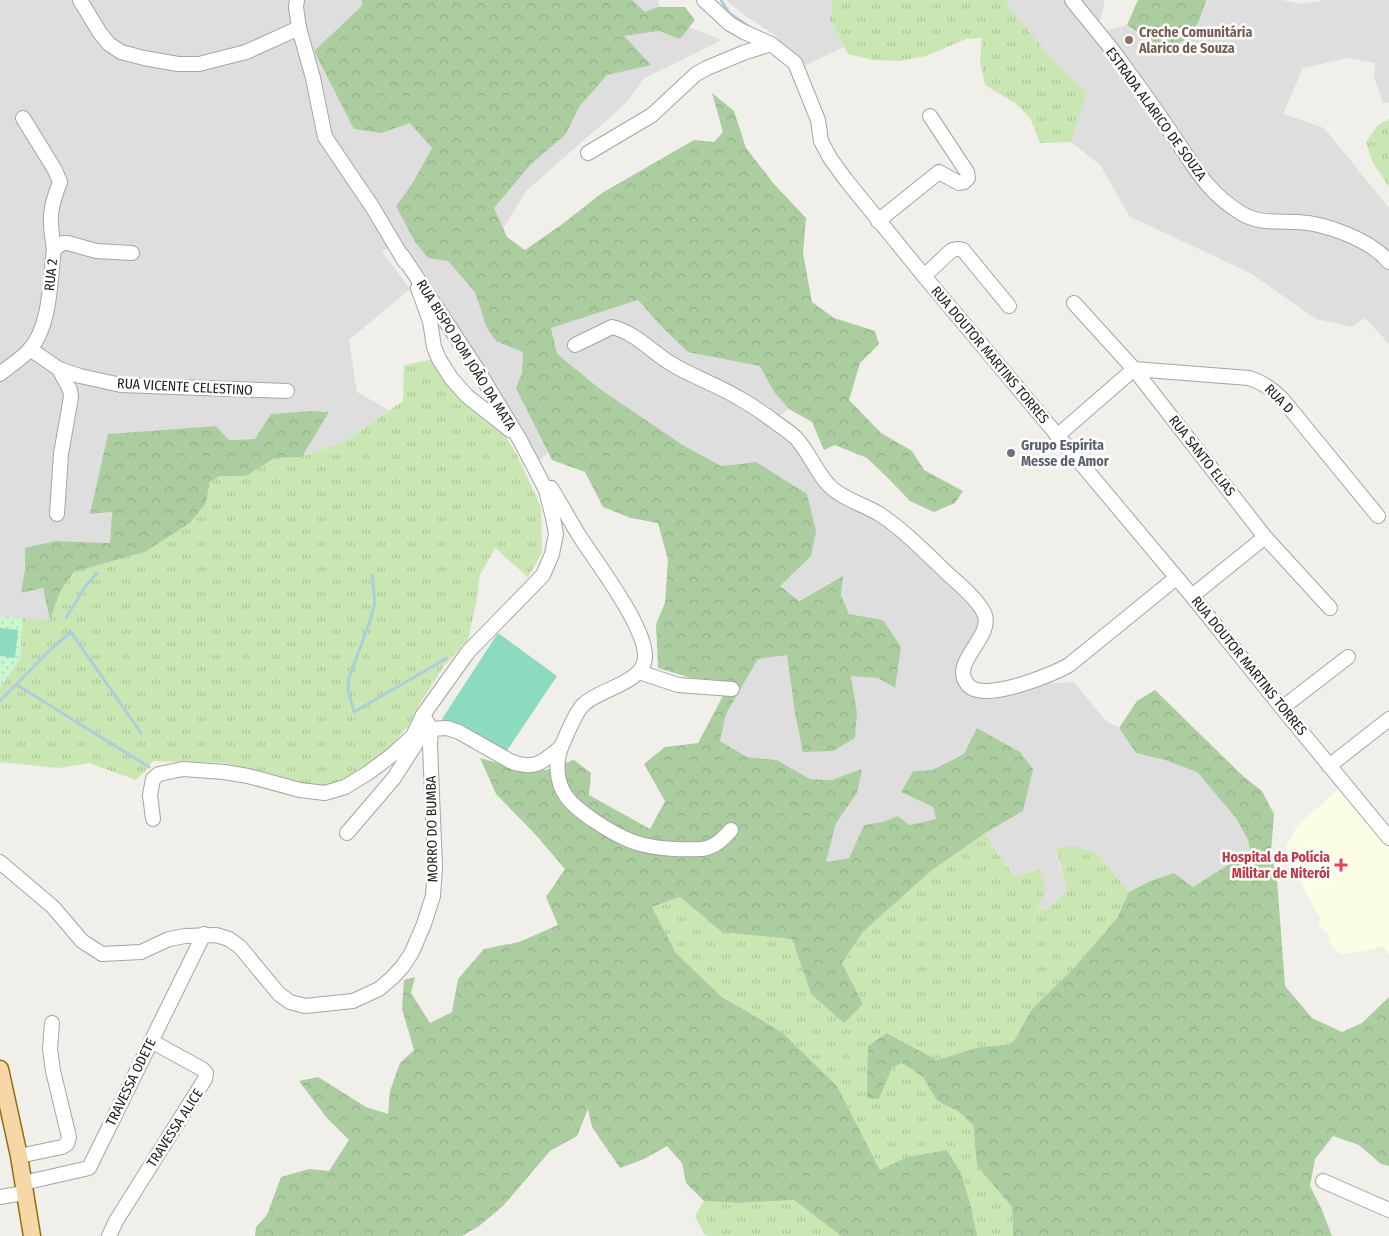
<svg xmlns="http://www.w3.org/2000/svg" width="1389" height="1236" font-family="'Fira Sans Condensed',sans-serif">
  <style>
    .residential { fill: #dfdede }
    .education { fill: #fcfde5 }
    .grass { fill: url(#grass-tufts) }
    .forest { fill: url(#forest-crowns) }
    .park { fill: url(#park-dots) }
    .pitch { fill: #8cdabf }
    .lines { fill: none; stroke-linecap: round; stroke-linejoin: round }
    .stream { stroke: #accfdb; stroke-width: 3 }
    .minor-casing { stroke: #a5a5a5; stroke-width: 16 }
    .major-casing { stroke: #956c0a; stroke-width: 19 }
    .minor { stroke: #fff; stroke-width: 14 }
    .major { stroke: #f6d8a8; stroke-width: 16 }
    .education-dot { fill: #8d6e63; stroke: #fff; stroke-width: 2 }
    .worship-dot { fill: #6b7280; stroke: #fff; stroke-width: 2 }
    .health-dot { fill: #e0444e; stroke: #fff; stroke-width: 2 }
    .labels { text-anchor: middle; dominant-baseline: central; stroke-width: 5; stroke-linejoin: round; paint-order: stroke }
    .education-label { font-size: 14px; font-weight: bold; fill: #785e54; stroke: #fff; text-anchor: start }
    .street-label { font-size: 14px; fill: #212121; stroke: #fff }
    .worship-label { font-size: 14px; font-weight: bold; fill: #5b616d; stroke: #fff; text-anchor: start }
    .health-label { font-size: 14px; font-weight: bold; fill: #be3a42; stroke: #fff; text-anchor: end }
  </style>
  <defs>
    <pattern id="grass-tufts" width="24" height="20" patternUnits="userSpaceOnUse" patternTransform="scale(1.25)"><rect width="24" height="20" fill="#cae7b3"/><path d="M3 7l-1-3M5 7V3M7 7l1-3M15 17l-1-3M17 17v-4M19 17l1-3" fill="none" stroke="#adc69a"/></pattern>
    <pattern id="forest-crowns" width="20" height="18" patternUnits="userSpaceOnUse" patternTransform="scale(1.25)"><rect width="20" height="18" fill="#accda0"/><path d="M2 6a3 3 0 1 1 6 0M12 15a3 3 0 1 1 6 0" fill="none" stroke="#94b08a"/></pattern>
    <pattern id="park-dots" width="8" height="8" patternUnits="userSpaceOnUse" patternTransform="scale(1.25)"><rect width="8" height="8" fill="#caf7cf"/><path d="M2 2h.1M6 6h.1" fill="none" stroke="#add3b1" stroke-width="1.8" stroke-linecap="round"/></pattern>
  </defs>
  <rect width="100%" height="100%" fill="#f1efe9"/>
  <!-- residential -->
  <g class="residential">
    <path d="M0,0H658L662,17L722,40L645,78L625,104L526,191L499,236L554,342L551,328L638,300L662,327L737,360L760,366L774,392L789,409L772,421L826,482L875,519L906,545L972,608L979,620L978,632L973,641L964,651L959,667L977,688L998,697L1030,685L1074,682L1105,720L1119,728L1136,753L1165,760L1197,772L1236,818L1248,840L1251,854L1231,863L1193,887L1148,882L1129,892L1110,869L1056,848L1060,867L1067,891L1047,909L1036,908L1038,869L1014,876L997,853L985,833L1023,811L964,754L932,770L913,771L901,792L933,807L936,819L909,825L898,816L883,822L864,825L849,858L825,862L836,823L857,793L832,780L810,779L777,760L747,757L720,741L726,714L758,659L788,655L795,713H857L851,675L878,678L894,688L883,620L849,614L841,595L842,576L798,601L780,586L756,462L721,466L681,444L575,427L539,461L389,248L382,251L410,289L349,340L357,392L389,410L345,441L302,457L329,412L256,439L229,440L216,426L108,434L91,514L112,512L110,543L55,541L25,548V569L22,593L43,588L50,620L0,617Z"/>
    <path d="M726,0H833L830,20L844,47L806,65L795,60L775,35L747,17Z"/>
    <path d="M1009,0H1105L1097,33L1127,25L1167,51L1202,14L1206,0H1282L1301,4L1326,0H1389V103L1383,102L1374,77L1375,63L1348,58L1303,68L1283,114L1324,128L1389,208V344L1365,318L1352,327L1316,319L1252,274L1129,216L1101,166L1071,142L1086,91L1054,61L1005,4Z"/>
  </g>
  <!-- education -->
  <path class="education" d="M1342,786L1389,843V955L1383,946L1361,952L1341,954L1329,943L1331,941L1328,938L1329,935L1318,924L1321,919L1310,901L1285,849L1297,826Z"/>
  <!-- grass -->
  <g class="grass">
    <path d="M833,0H1009L1006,4L1054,61L1087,92L1071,142L1040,143L1030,118L1015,103L985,85L980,61L982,38L966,39L926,56L900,61L873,60L848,54L830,20Z"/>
    <path d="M1389,119V187L1372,161L1366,142L1378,125Z"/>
    <path d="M434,359L466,405L499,426L517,455L541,507L542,553L528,577L495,548L480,575L477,599L468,640L444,666L419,705L409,725L380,759L344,781L310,790L225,763L153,761L149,767L136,780L89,763L59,768L0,762V688L20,659L22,618L50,620L60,592L74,572L145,552L190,523L206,503L210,482L220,476H246L275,458L302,457L345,441L403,401L404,365Z"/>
    <path d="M985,833L997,853L1014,876L1039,869L1046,891L1037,908L1047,909L1067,891L1056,848L1075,846L1098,854L1129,892L1117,918L1073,969L1032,1009L1012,1044L980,1047L937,1060L888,1033L879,1099L892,1068L902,1063L923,1077L937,1101L959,1112L973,1125L977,1166L1012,1207L1013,1236H977L971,1206L961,1173L947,1150L907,1157L880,1170L837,1086L782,1032L722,997L676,953L652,907L680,897L792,939L811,994L863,1004L842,963L863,932L931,871Z"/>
    <path d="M794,1200L841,1236H707L704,1234L695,1216L704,1201L739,1203Z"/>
  </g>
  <!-- forest -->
  <g class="forest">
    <path d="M362,0H632L645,12L658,7H685L695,20L680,39L659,31L624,36L651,65L607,75L579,107L566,134L531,164L494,208L507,237L525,250L561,225L602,193L694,140L714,142L723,132L712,93L734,111L746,148L774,184L806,218L803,253L812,302L834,318L875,331L879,344L860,363L849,400L881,433L912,451L924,470L963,491L955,503L934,512L910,501L888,478L867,458L835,445L824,450L812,422L789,409L774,392L760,366L688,352L662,327L638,300L551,328L557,354L600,389L681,444L721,466L756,462L807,494L816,531L811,556L780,586L799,601L843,576L841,595L849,614L883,620L901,647L895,688L878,678L851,676L857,713L855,738L833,751L803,752L795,713L787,655L758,659L726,714L720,741L747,757L777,760L810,779L832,780L862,769L857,793L836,823L826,862L849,858L864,825L883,822L898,816L909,825L936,819L933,807L901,792L913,771L932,770L964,754L977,728L1020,752L1033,769L1023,811L985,833L931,871L863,932L842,963L863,1004L844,1023L811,994L792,939L722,932L680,897L652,907L676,953L722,997L782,1032L837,1086L880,1170L907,1157L947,1150L961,1173L971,1206L977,1236H841L794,1200L739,1203L704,1201L686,1183L682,1163L667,1146L644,1159L620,1168L592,1127L588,1109L577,1136L550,1151L503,1206L479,1226L462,1236H255L256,1227L267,1215L281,1177L309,1169L329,1171L349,1140L326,1117L299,1081L318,1077L366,1107L388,1114L390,1091L400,1063L414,1050L402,1009L404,980L415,977L411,993L430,1023L452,1012L458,979L484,949L519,942L558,925L546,897L565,869L535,834L496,794L480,758L511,767L546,770L574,760L591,773L589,795L650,829L665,801L644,764L665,747L698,743L725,692L714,680L691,678L658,668L656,624L665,603L668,560L658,523L631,518L603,507L585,472L552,460L516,388L522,373L523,352L496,341L487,328L475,292L448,261L428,258L415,242L396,206L412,184L432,148L410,123L381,133L354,129L314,51L362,6Z"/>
    <path d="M1138,0H1206C1199,26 1191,38 1167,51L1127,25Z"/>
    <path d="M312,411L329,412L302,457L275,458L246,476H220L210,482L206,503L190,523L145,552L74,572L60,592L50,620L43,588L21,593L25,569V548L55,541L110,543L112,512L90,514L108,434L216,426L229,440L255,439L271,414Z"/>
    <path d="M1155,690L1243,776L1262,791L1274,814L1271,852L1277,880L1285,986L1312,1018L1342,1032L1362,1023L1389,997V1166L1381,1164L1359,1145L1333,1136L1315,1159L1310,1186L1322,1210L1332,1236H1013L1012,1207L977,1166L973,1125L959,1112L937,1101L923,1077L902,1063L892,1068L879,1099L867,1098L868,1046L887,1033L937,1060L980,1047L1012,1044L1032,1009L1073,969L1117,918L1129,892L1148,882L1174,873L1193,887L1231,863L1251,854L1248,840L1236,818L1197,772L1165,760L1136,753L1119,728L1137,701Z"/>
  </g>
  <!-- park -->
  <path class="park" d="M0,617L22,618L20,659L0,688Z"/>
  <!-- pitch -->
  <g class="pitch">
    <path d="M0,628L18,630L15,658L0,656Z"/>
    <path d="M498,633L557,676L506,752L442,719Z"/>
  </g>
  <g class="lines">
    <!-- stream -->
    <g class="stream">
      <path d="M721,0L729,13L751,28"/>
      <path d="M372,575L375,602L370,621L349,678L348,690L354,712L447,658"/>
      <path d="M66,618L85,587L97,573"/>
      <path d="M17,685L149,767"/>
      <path d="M0,701L51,649L71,632L141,733"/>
    </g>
    <defs>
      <g id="minor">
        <path d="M80,0L100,33L109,44L121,52L144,58L178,64H199L246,52L299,28"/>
        <path d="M297,0L296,7L299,28L313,78L325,137L373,208L405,262"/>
        <path d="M704,0L730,24L744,32L771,44L795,63L818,120L821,141L830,158L846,180L924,276L1192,596L1282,708L1389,838"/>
        <path d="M1072,0C1089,22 1108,43 1124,66C1141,89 1158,113 1174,137C1196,169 1207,192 1241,213C1258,224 1278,221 1297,222C1325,223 1371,240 1389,262"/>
        <path d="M23,118L55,170L60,182C49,210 49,219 54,249"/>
        <path d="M588,153L652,115L696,74L707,68L743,53L771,44"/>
        <path d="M878,221L939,172L959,183L964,182L968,178L967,172L930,116"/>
        <path d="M924,276L952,250L957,249L963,250L1009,306"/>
        <path d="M418,288L430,321L434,347L439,359L451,378L467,396L510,430"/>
        <path d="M1074,303L1134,369L1265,537L1330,608"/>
        <path d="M575,345L612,327C634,332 651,351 670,363C691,376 715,384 737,397C750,404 763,413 775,422C782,427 790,432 796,438C811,454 819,480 837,492C851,502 867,506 881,515C906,532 927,554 949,575C961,586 975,597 983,611C998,636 946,663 969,686C985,702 1052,675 1069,665L1176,578"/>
        <path d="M30,349L59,369L80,376L121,385L287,391"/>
        <path d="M0,374C9,366 22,359 30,349C51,325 50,279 54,249L63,243H68L96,251L132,253"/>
        <path d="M1057,436L1134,369L1249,378C1264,383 1272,389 1283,400L1378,516"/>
        <path d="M548,489L551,488C561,504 570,521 580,537C597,563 645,626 645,656C646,683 598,689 583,705C575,713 567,734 562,745C555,760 556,782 566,796C576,811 613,834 631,841C652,849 679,850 702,849C715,847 722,840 731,830"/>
        <path d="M57,514L61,454L71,397L70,390L59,369"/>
        <path d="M1192,596L1265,537"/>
        <path d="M639,672L678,685L732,689"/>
        <path d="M1282,708L1348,657"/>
        <path d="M431,729L447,728L459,732L510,761C534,771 543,762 561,747"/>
        <path d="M1329,766L1389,719"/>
        <path d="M153,819L150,795L153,779L159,774L183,769L224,772L248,776L300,790L325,793L345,787L368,773L392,755L413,736L423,715L468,652L543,575L552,554L556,534L553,518L546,490L520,440L477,369L402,255"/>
        <path d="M347,833L394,778L422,734"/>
        <path d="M0,862L53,907L82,941L102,954L141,952L169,939L185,936L216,935L229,939L240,947L279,994L290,1002L305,1006L353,1001L379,989L392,978L403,966L412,952L424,924L433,896L435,867L430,745L431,729L423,715"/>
        <path d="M19,1156L62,1147L67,1144L69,1137L53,1071L50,1049L52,1023"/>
        <path d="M1323,1181L1389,1210"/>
        <path d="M23,1183L89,1168L204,934"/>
        <path d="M0,1197L24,1193"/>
        <path d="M109,1236L116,1221L205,1079L206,1073L202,1069L151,1041"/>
      </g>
      <path id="major" d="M0,1069L19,1156L32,1236"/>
    </defs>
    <!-- minor casing -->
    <use href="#minor" class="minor-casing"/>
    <!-- major casing -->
    <use href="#major" class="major-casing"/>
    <!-- minor -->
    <use href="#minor" class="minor"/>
    <!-- major -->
    <use href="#major" class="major"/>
  </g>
  <!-- markers -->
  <circle class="education-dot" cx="1129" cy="40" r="5"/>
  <circle class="worship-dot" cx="1011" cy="453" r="5"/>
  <path class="health-dot" d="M1338.5 857.5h5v5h5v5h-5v5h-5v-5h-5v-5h5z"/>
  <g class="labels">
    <!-- education labels -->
    <g class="education-label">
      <text x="1139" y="32">Creche Comunitária<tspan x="1139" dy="16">Alarico de Souza</tspan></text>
    </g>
    <!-- street labels -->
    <g class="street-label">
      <text transform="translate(1156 114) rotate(54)">ESTRADA ALARICO DE SOUZA</text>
      <text transform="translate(51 275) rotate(-84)">RUA 2</text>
      <text transform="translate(466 355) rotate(58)">RUA BISPO DOM JOÃO DA MATA</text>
      <text transform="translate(990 355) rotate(50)">RUA DOUTOR MARTINS TORRES</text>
      <text transform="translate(185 387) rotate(3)">RUA VICENTE CELESTINO</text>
      <text transform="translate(1279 399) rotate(45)">RUA D</text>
      <text transform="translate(1202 456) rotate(52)">RUA SANTO ELIAS</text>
      <text transform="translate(1249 666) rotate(51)">RUA DOUTOR MARTINS TORRES</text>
      <text transform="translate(432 829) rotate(-91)">MORRO DO BUMBA</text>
      <text transform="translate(131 1082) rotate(-64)">TRAVESSA ODETE</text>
      <text transform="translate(175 1128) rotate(-57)">TRAVESSA ALICE</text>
    </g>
    <!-- worship labels -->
    <g class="worship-label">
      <text x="1021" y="445">Grupo Espírita<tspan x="1021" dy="16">Messe de Amor</tspan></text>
    </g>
    <!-- health labels -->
    <g class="health-label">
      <text x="1330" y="857">Hospital da Polícia<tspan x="1330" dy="16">Militar de Niterói</tspan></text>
    </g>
  </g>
</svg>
